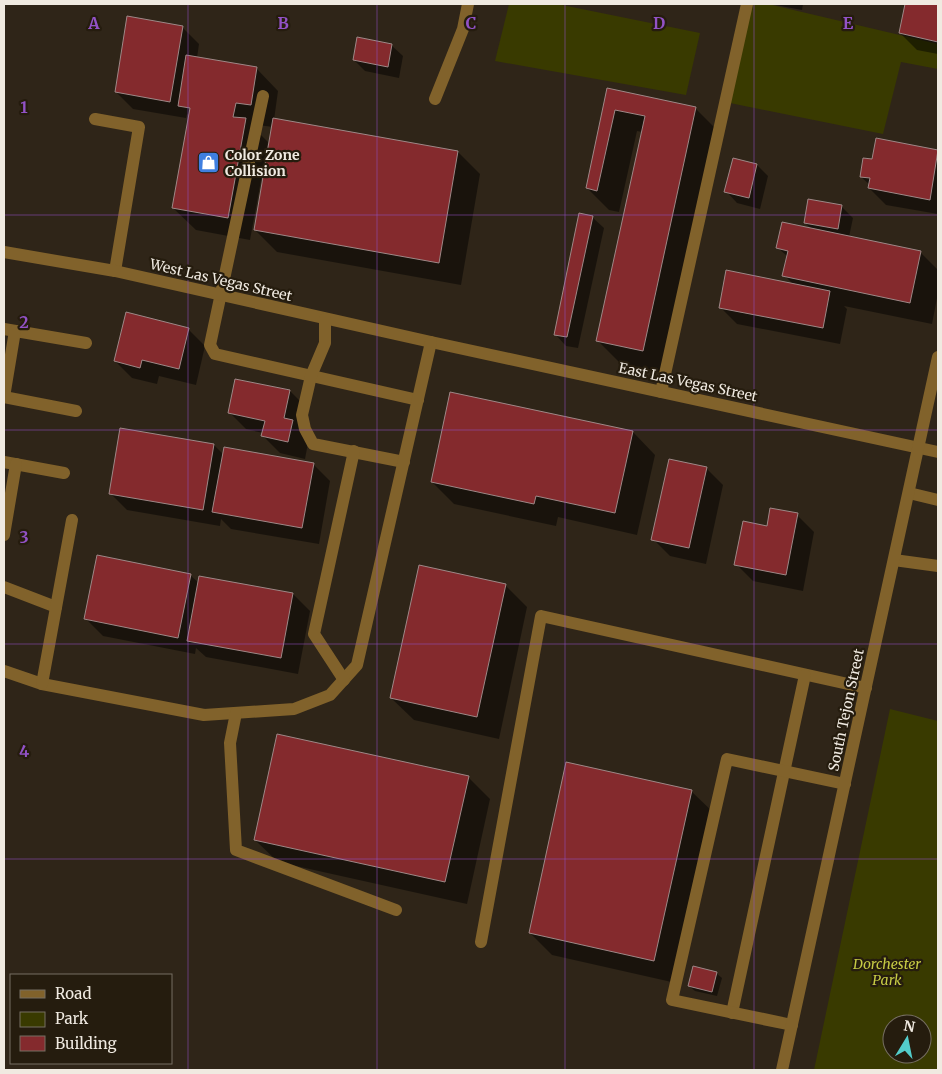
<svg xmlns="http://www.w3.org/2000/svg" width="942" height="1074" font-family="Merriweather,serif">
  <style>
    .green { fill: #393a00; fill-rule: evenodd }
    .shadow { fill: #0007 }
    .building { fill: #842a2d; stroke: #9e8887 }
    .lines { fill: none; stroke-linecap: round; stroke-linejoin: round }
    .minor { stroke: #81622b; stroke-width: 12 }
    .grid { fill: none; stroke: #9252c6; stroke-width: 1; stroke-opacity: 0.55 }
    .labels { text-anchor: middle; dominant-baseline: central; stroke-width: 4.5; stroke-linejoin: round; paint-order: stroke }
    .poi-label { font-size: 14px; font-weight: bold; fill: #f0eae1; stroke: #251c0e; text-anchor: start }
    .street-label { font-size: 14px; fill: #f0eae1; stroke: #251c0e }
    .park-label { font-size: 14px; font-style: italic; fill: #c6ca44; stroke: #251c0e }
    .grid-label { font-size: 16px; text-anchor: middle; font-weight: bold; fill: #9252c6; stroke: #251c0e; stroke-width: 4.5; stroke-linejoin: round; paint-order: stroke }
  </style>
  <rect width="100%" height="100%" fill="#2f2518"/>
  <!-- green -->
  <g class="green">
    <path d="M509,4H557L700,33L686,95L495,61Z"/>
    <path d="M751,4H768L938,44V69L901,62L883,134L730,103Z"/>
    <path d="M890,709L938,721V1070H814ZM892,1024H922V1054H892Z"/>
  </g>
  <!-- shadow -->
  <g class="shadow">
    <path d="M770,4H803L802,10Z"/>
    <path d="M906,4H938V54L917,50L900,33Z"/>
    <path d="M182,27L199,44L197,58L256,68L278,91L274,120L458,152L480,174L461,285L277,252L255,230L273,127L258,125L257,131L268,142L250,240L196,230L173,208L190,116L187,114L186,118L133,109L116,92Z"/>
    <path d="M391,45L403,56L399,78L365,71L354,60Z"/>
    <path d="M608,89L695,108L717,130L665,373L620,363L598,341L642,132L637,131L619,212L609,210L587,188Z"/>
    <path d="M877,139L938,151V214L886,205L869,188L870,185L861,177L873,161Z"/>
    <path d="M757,165L768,176L760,209L737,203L726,191Z"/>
    <path d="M841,206L853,218L849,237L920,252L938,270V293L932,324L844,306L847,309L840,344L737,324L720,307L793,284L784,275L788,257L778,248L812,229L805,223Z"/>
    <path d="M592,217L604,228L578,348L566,346L555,334Z"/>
    <path d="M188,329L205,346L196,385L159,376L157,384L132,378L115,361Z"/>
    <path d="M236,380L290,391L307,408L309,438L305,459L280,453L263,436V433L246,429L229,412Z"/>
    <path d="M633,432L655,455L637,535L558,517L556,526L454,504L432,482Z"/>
    <path d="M214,445L224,455L313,464L330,481L319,544L231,529L221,519L220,526L127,510L110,493Z"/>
    <path d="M706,468L723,485L706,564L670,556L653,539Z"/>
    <path d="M797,515L814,532L803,591L753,581L736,564Z"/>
    <path d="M190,575L199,583L293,594L310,611L298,674L206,657L196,648L195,654L103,636L86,619Z"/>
    <path d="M505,585L527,607L499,739L414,720L391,698Z"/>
    <path d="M468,777L490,799L467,904L278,862L255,840Z"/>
    <path d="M691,791L714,813L676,983L552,955L530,933Z"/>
    <path d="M716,973L722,978L717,996L695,991L689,986Z"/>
  </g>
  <!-- building -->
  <g class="building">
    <path d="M905,4H938V42L899,33Z"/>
    <path d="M127,16L183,26L170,102L115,92Z"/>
    <path d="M357,37L392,44L388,67L353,60Z"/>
    <path d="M186,55L257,67L251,105L236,103L233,117L246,118L228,218L172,208L190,108L178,106Z"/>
    <path d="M607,88L696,107L643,351L596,341L645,116L615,110L597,191L586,188Z"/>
    <path d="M273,118L458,151L439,263L254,230Z"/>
    <path d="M876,138L938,150L930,200L868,188L870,178L860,177L863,158L872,159Z"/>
    <path d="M733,158L757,164L749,198L724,192Z"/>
    <path d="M808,199L842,205L838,229L804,223Z"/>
    <path d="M579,213L593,216L567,337L554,335Z"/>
    <path d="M782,222L921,251L910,303L782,276L788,251L776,248Z"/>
    <path d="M726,270L830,291L823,328L719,308Z"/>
    <path d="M126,312L189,328L179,369L142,360L140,368L114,361Z"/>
    <path d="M235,379L290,390L284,418L293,420L288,442L261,436L265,421L228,413Z"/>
    <path d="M450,392L633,431L615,513L536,496L534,504L431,482Z"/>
    <path d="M120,428L214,444L203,510L109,494Z"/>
    <path d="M224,447L314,463L302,528L212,512Z"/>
    <path d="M669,459L707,467L689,548L651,540Z"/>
    <path d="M770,508L798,513L786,575L734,565L743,521L767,526Z"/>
    <path d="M97,555L191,574L178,638L84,619Z"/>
    <path d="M419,565L506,584L477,717L390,698Z"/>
    <path d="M199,576L293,593L281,658L187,641Z"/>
    <path d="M277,734L469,776L445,882L254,840Z"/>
    <path d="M566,762L692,790L654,961L529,933Z"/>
    <path d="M693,966L717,972L712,992L688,986Z"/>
  </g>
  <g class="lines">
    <!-- minor -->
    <g class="minor">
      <path d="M263,96L210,345L215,354L418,400"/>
      <path d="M435,99L463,29L468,4"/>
      <path d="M95,119L139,127L115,271"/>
      <path d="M4,252L115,271L431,342L938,452"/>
      <path d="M325,319V343L311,376L302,415L305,429L313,444L404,462"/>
      <path d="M4,329L86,343"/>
      <path d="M15,331L4,397L76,411"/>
      <path d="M661,392L747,4"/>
      <path d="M4,462L64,473"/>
      <path d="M909,493L938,500"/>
      <path d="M4,535L16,464"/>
      <path d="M894,560L938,566"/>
      <path d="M4,587L56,607"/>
      <path d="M4,671L42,684L204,715L294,709L330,695L357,665L431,342"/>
      <path d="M344,680L314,634L354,451"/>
      <path d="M42,684L72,520"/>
      <path d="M236,713L230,743L236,850L396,910"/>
      <path d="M481,942L541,616L866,688"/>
      <path d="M732,1013L805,675"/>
      <path d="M792,1025L672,1000L727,759L845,784"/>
      <path d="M782,1070L938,357"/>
    </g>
  </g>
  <!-- grid -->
  <path class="grid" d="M188,4V1070M377,4V1070M565,4V1070M754,4V1070M4,215H938M4,430H938M4,644H938M4,859H938"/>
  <!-- icons -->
  <defs>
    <symbol id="shop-square" viewBox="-11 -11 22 22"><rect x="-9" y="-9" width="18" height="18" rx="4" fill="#3f7fe0" stroke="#251c0e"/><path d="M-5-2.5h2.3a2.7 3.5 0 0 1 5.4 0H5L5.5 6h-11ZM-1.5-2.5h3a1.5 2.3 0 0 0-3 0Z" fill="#fff"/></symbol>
  </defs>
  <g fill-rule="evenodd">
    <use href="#shop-square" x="196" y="150" width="25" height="25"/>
  </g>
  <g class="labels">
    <!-- poi labels -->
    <g class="poi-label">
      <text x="225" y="155">Color Zone<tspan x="225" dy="16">Collision</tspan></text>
    </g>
    <!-- street labels -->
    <g class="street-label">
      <text transform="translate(221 280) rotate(13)">West Las Vegas Street</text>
      <text transform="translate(688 382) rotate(12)">East Las Vegas Street</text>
      <text transform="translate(846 710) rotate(-78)">South Tejon Street</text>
    </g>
    <!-- park labels -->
    <g class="park-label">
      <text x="887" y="964">Dorchester<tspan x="887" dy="16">Park</tspan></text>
    </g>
  </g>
  <g class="grid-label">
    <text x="94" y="29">A</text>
    <text x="283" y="29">B</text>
    <text x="471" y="29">C</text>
    <text x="659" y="29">D</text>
    <text x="848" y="29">E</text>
    <text x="24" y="113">1</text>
    <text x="24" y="328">2</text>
    <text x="24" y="543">3</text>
    <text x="24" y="757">4</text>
  </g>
  <!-- border -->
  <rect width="942" height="1074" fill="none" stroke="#f0eae1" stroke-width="10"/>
  <!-- legend -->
  <rect x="10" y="974" width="162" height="90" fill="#251c0e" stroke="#766e62"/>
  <rect x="20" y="990" width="25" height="8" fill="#81622b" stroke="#766e62"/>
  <text x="55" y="999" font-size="15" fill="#f0eae1">Road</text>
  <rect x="20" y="1012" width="25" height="15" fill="#393a00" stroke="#766e62"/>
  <text x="55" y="1024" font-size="15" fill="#f0eae1">Park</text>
  <rect x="20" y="1036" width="25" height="15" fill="#842a2d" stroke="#766e62"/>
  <text x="55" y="1049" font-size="15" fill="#f0eae1">Building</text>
  <!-- north arrow -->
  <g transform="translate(907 1039) rotate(10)"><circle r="24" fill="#251c0e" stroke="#766e62"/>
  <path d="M0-4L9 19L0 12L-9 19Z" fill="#53cdcb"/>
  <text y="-8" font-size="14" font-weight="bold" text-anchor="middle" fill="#f0eae1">N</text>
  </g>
</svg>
